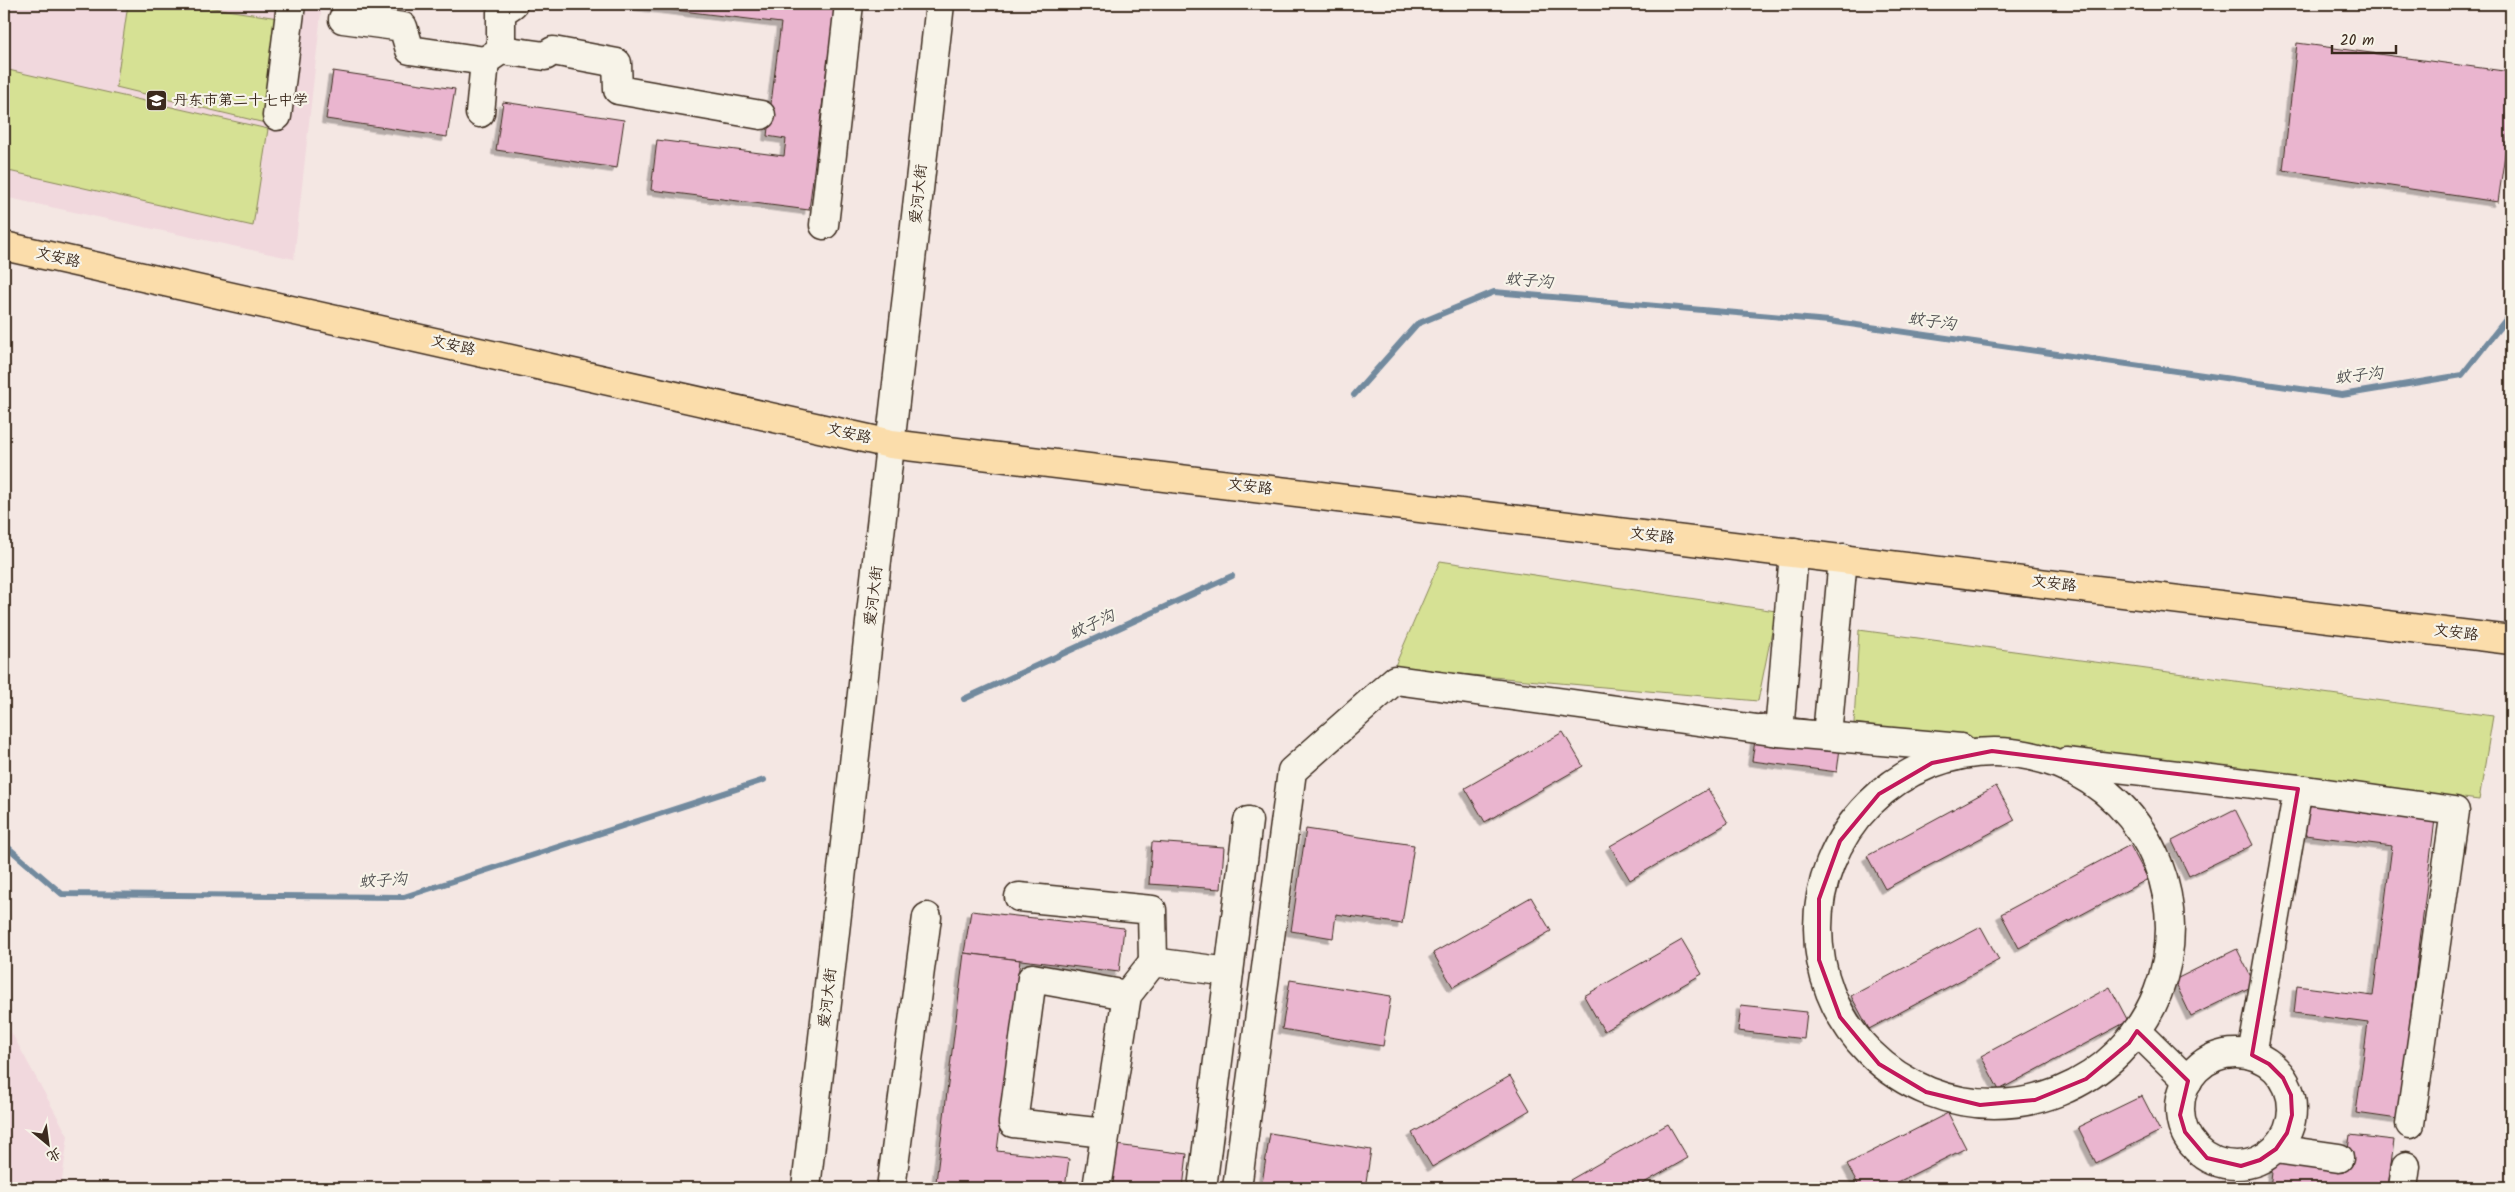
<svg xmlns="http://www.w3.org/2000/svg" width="2515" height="1192" font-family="Kalam,'LXGW WenKai TC',sans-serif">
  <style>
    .built { fill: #f1d8dd }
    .green { fill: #d6e194; stroke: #888659 }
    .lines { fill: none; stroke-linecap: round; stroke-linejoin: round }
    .stream { stroke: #728a9e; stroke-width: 6 }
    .building { fill: #eab5cf; stroke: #3b2a1e; filter: url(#shadow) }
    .minor-casing { stroke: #3b2a1e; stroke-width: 31 }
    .major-casing { stroke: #3b2a1e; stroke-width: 31 }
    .minor { stroke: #f7f3e8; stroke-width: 28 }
    .major { stroke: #fbddab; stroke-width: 28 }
    .marked { fill: none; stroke: #c2185b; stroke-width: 4; stroke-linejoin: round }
    .labels { text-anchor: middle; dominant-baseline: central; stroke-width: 4.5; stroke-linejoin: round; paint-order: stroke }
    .poi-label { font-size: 15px; fill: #3b2a1e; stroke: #f7f3e8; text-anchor: start }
    .street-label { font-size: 15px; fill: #3b2a1e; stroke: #f7f3e8 }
    .water-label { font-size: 16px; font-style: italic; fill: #525253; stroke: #f7f3e8 }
  </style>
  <defs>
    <filter id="shadow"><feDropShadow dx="-4.5" dy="4.5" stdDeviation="0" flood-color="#0004"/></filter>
  </defs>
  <rect width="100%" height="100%" fill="#f4e7e3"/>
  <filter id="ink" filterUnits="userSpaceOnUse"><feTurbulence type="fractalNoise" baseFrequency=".02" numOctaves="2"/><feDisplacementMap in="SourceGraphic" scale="10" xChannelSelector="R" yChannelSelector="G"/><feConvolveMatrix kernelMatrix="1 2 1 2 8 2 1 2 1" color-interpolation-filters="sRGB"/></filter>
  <g filter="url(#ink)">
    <!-- built -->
    <g class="built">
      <path d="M4,4H322L294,259L4,197Z"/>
      <path d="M4,1019L68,1136L61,1188H4Z"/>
    </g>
    <!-- green -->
    <g class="green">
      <path d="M128,4H187L278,18L265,123L116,87Z"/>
      <path d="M4,69L268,129L253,226L4,170Z"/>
      <path d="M1440,561L1776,611L1758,701L1394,668Z"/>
      <path d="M1859,630L2493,716L2479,800L1854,723Z"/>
    </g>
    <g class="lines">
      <!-- stream -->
      <g class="stream">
        <path d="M1354,395L1417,324L1494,292L1829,321L2342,395L2462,375L2511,313"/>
        <path d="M964,699L1232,576"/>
        <path d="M4,844L62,894L404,897L764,780"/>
      </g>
    </g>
    <!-- building -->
    <g class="building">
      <path d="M625,4H835L809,210L651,190L657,140L784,156L786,139L767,136L781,23Z"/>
      <path d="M2297,43L2511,72V113L2498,202L2283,170Z"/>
      <path d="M333,71L455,89L447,137L326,119Z"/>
      <path d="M503,102L624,120L617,168L496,150Z"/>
      <path d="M1759,713L1843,724L1837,772L1752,761Z"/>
      <path d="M1563,732L1583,766L1485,822L1465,788Z"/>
      <path d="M1996,786L2015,820L1885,889L1867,856Z"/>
      <path d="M1708,789L1728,823L1630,880L1610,846Z"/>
      <path d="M2309,801L2435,819L2398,1119L2356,1113L2368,1023L2294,1013L2297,986L2373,996L2392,846L2305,835Z"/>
      <path d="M2235,809L2253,845L2189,876L2172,841Z"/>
      <path d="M1306,829L1414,845L1402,924L1336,914L1333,938L1291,931Z"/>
      <path d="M1152,842L1224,847L1221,889L1149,884Z"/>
      <path d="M2130,845L2148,879L2019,948L2001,914Z"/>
      <path d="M1531,897L1551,931L1453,987L1433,953Z"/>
      <path d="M971,911L1124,928L1119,972L964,953Z"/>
      <path d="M1981,927L1999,960L1869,1029L1851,996Z"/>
      <path d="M1682,940L1702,974L1604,1031L1584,996Z"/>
      <path d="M2237,949L2255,985L2191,1016L2174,980Z"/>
      <path d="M964,953L1020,960L997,1151L1069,1159L1065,1188H989L936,1182Z"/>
      <path d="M1290,980L1391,996L1383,1046L1282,1029Z"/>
      <path d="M2110,987L2128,1021L1999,1090L1981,1056Z"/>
      <path d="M1741,1005L1807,1012L1804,1039L1738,1031Z"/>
      <path d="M1510,1076L1530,1110L1432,1167L1412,1133Z"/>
      <path d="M2142,1096L2160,1131L2096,1163L2078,1127Z"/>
      <path d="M1948,1113L1966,1148L1886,1188H1860L1847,1164Z"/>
      <path d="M1668,1124L1688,1158L1635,1188H1575L1570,1180Z"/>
      <path d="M1270,1133L1371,1150L1365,1188H1295L1262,1183Z"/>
      <path d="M2350,1135L2394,1140L2388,1188H2270L2273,1163L2345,1172Z"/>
      <path d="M1116,1145L1187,1154L1183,1188L1111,1187Z"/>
      <path d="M1821,1180L1825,1188H1804Z"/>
    </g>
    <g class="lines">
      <defs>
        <g id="minor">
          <path d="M343,19L403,27L410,50L485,61"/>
          <path d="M501,50L545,56L553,51L617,63L618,90L761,115"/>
          <path d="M480,113L485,61L501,50V12L513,4"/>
          <path d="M277,116L291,4"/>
          <path d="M824,225L849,4"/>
          <path d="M1779,732L1961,748"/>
          <path d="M1827,736L1843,558"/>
          <circle cx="1994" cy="928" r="176"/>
          <path d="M2066,762L2298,789L2252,1055"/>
          <path d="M2298,789L2455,811L2410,1124"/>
          <path d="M1019,897L1152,910L1153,962"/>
          <path d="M2137,1031L2188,1081"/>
          <circle cx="2236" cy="1109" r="56"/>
          <path d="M1105,1133L1013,1123L1032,978L1127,995"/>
          <path d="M2276,1149L2339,1158"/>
          <path d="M806,1188L940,4"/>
          <path d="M891,1188L927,917"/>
          <path d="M1097,1188L1127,995L1153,962L1229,972"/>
          <path d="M1202,1188L1248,821"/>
          <path d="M1237,1188L1292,771L1395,680L1779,732L1794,553"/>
          <path d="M2403,1188L2406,1166"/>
        </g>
        <path id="major" d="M4,246L891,444L2511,640"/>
      </defs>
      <!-- minor casing -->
      <use href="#minor" class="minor-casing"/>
      <!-- major casing -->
      <use href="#major" class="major-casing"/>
      <!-- minor -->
      <use href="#minor" class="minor"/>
      <!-- major -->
      <use href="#major" class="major"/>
    </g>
  </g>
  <!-- marked area -->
  <path class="marked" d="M1992,751L2298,789L2252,1055L2269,1064L2283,1078L2291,1095L2292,1115L2287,1133L2276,1149L2260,1160L2241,1166L2207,1158L2185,1132L2180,1115L2188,1081L2137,1031L2129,1043L2086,1079L2035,1100L1980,1105L1926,1092L1879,1064L1840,1017L1819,960V899L1840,841L1879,794L1932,763Z"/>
  <!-- icons -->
  <defs>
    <symbol id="school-square" viewBox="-11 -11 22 22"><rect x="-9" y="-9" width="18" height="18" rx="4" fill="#3b2a1e" stroke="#f7f3e8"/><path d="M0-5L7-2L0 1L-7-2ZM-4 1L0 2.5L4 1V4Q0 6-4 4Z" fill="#fff"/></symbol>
  </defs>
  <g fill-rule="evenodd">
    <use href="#school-square" x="144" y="88" width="25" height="25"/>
  </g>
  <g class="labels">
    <!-- poi labels -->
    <g class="poi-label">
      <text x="173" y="101">丹东市第二十七中学</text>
    </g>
    <!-- street labels -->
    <g class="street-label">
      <text transform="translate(919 194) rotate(-84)">爱河大街</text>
      <text transform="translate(58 258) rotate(13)">文安路</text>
      <text transform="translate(453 346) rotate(13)">文安路</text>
      <text transform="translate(849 434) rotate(13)">文安路</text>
      <text transform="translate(1250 487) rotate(7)">文安路</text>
      <text transform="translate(1652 536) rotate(7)">文安路</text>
      <text transform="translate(2054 584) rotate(7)">文安路</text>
      <text transform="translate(874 596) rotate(-83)">爱河大街</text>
      <text transform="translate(2456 633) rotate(7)">文安路</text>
      <text transform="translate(828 998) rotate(-83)">爱河大街</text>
    </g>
    <!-- water labels -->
    <g class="water-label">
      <text transform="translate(1529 281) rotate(5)">蚊子沟</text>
      <text transform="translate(1932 322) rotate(8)">蚊子沟</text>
      <text transform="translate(2359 376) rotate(-6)">蚊子沟</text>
      <text transform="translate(1092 625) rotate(-25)">蚊子沟</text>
      <text transform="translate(383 881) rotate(-3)">蚊子沟</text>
    </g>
  </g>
  <!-- margin -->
  <rect width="2515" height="1192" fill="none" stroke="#f7f3e8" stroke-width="20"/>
  <rect x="10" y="10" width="2495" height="1172" fill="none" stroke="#3b2a1e" stroke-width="2" filter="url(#ink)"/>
  <!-- north arrow -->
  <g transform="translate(48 1144) rotate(151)" stroke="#f7f3e8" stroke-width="4" paint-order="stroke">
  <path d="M0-4L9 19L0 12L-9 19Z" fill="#3b2a1e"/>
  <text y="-8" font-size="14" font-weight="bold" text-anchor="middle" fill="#3b2a1e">北</text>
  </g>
  <!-- scale -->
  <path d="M2332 45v8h64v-8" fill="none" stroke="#3b2a1e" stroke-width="2.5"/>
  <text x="2340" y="45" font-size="15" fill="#3b2a1e" stroke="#f7f3e8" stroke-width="4" paint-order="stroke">20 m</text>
</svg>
